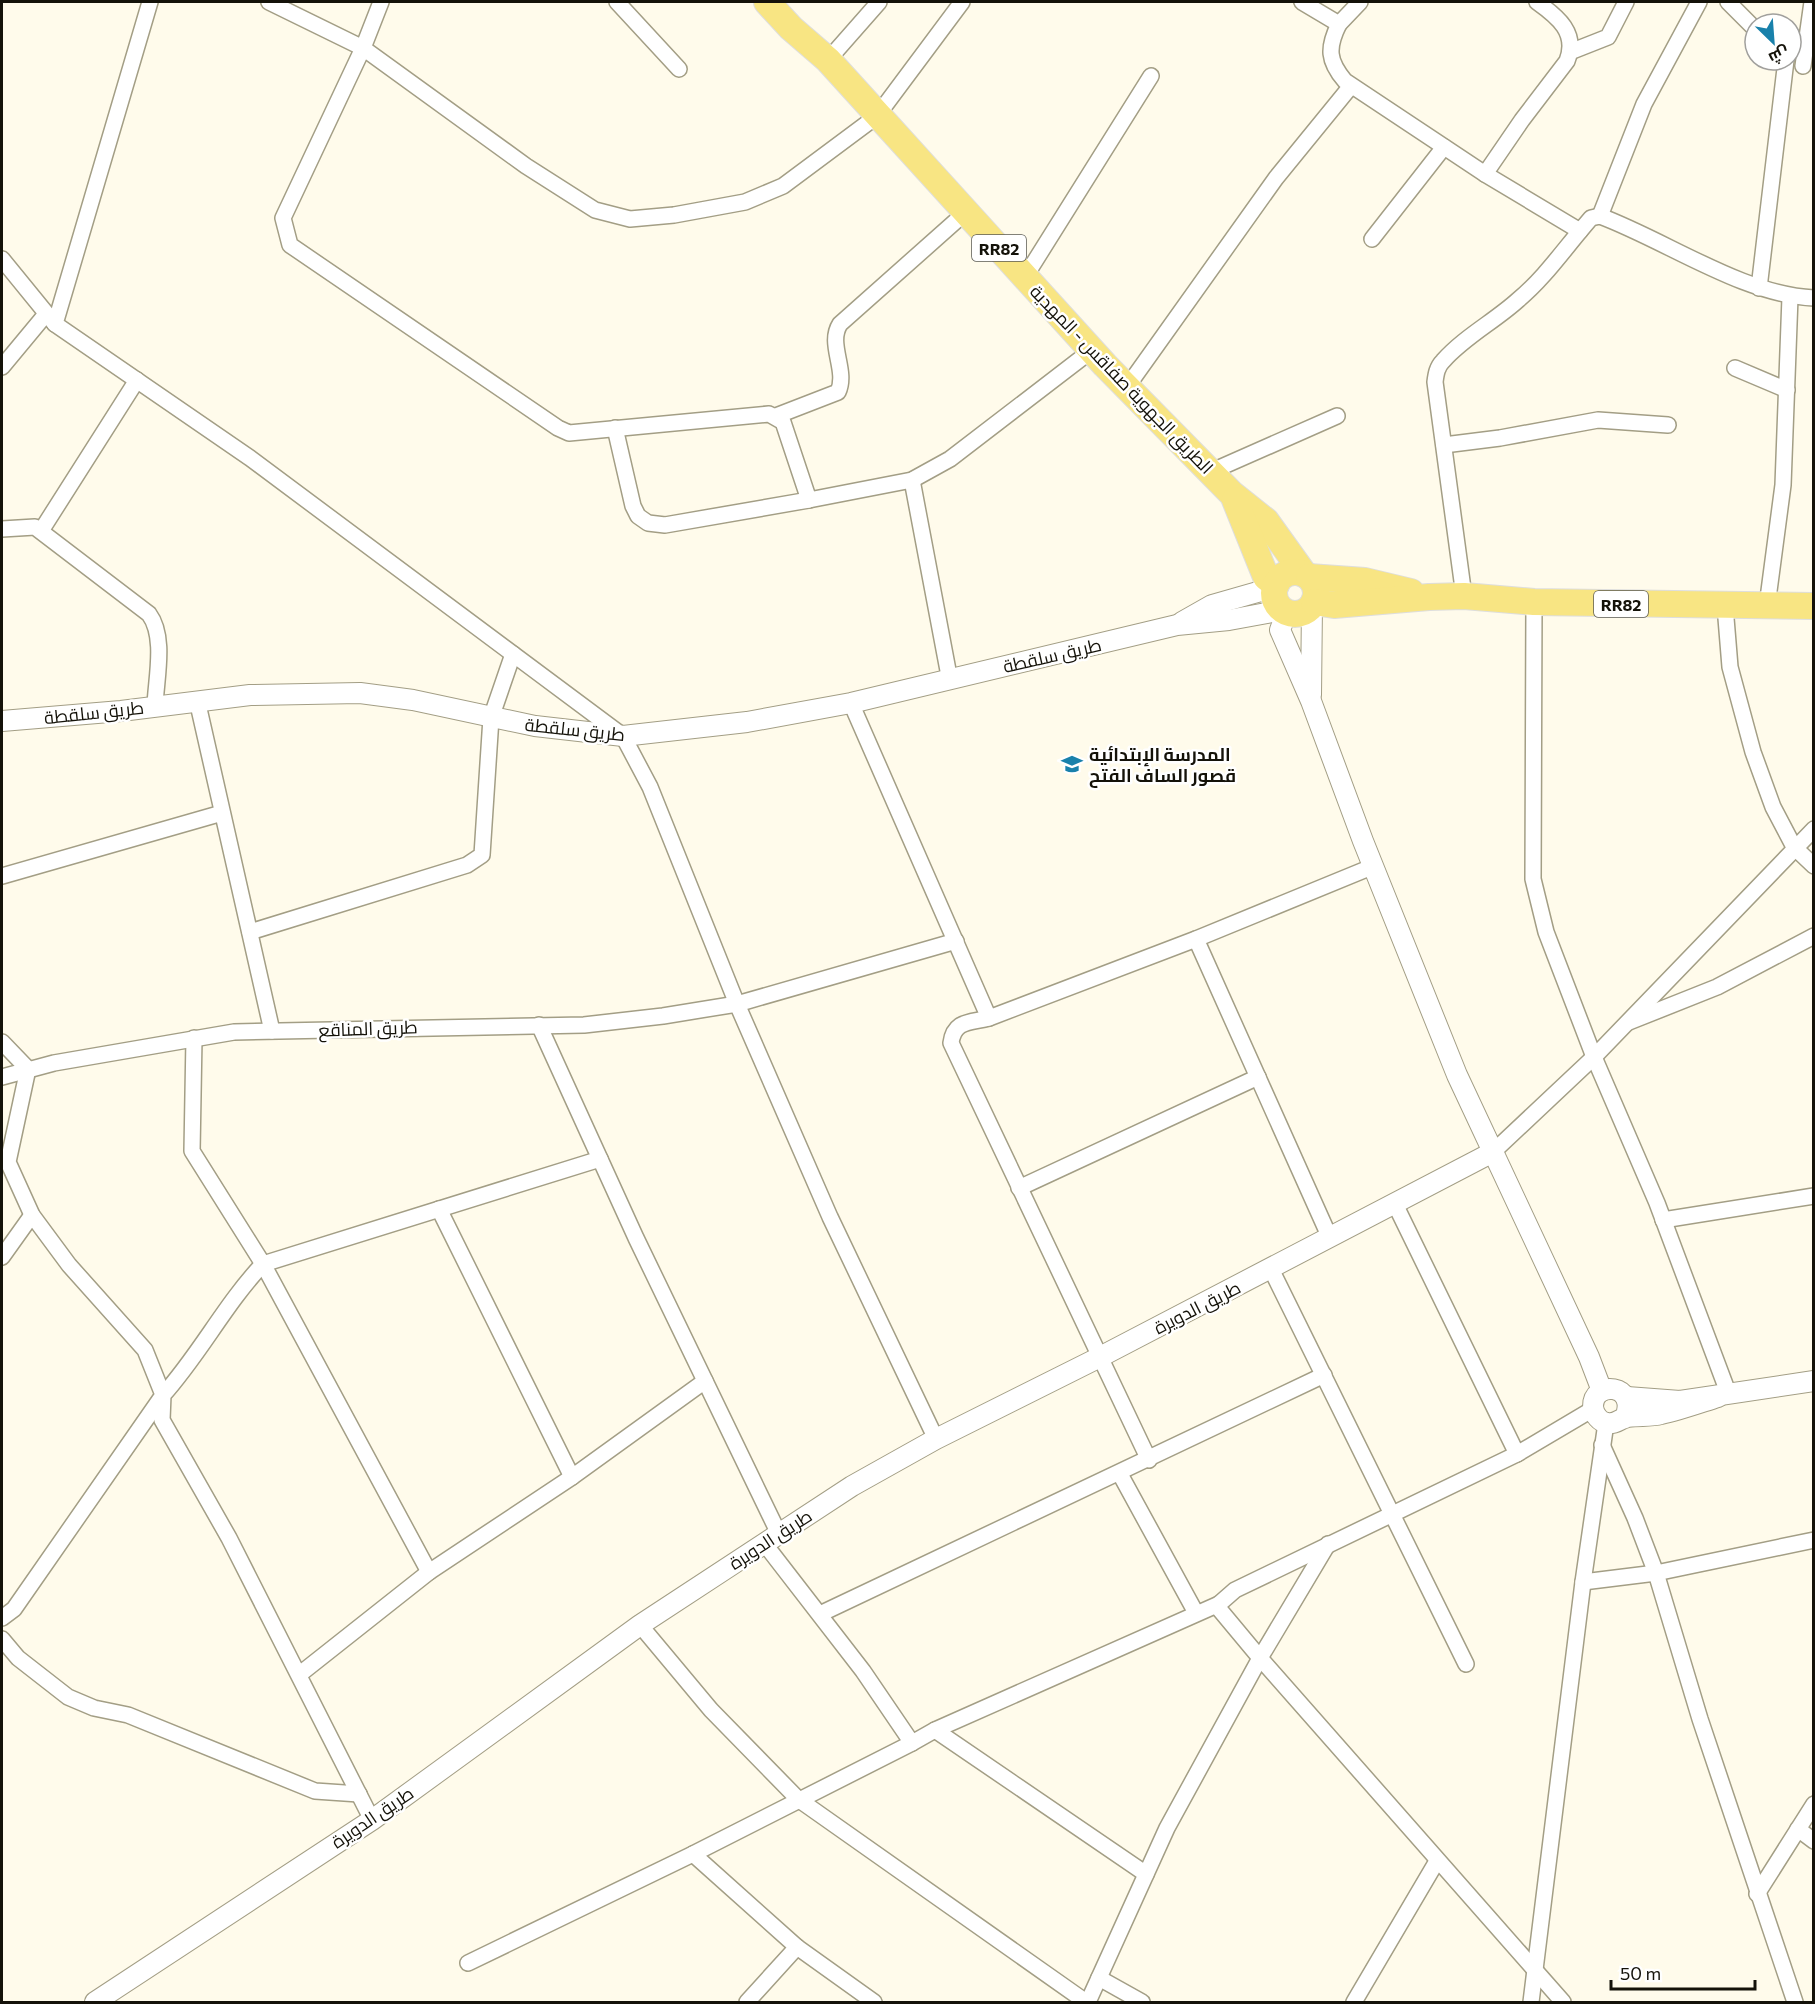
<svg xmlns="http://www.w3.org/2000/svg" width="1815" height="2004" font-family="Commissioner,Cairo,sans-serif">
  <style>
    .lines { fill: none; stroke-linecap: round; stroke-linejoin: round }
    .minor-casing { stroke: #a39e85; stroke-width: 18 }
    .tertiary-casing { stroke: #a39e85; stroke-width: 22 }
    .primary-casing { stroke: #dededd; stroke-width: 28 }
    .minor { stroke: #fff; stroke-width: 15 }
    .tertiary { stroke: #fff; stroke-width: 20 }
    .primary { stroke: #f8e583; stroke-width: 26 }
    .labels { text-anchor: middle; dominant-baseline: central; stroke-width: 5; stroke-linejoin: round; paint-order: stroke }
    .shield { fill: #fff; stroke: #5a5953; stroke-width: 1.5 }
    .shield-label { font-size: 16px; font-weight: bold; fill: #141209 }
    .street-label { font-size: 18px; fill: #141209; stroke: #fff }
    .poi-label { font-size: 18px; font-weight: bold; fill: #141209; stroke: #fff; text-anchor: start }
  </style>
  <rect width="100%" height="100%" fill="#fffbeb"/>
  <g class="lines">
    <defs>
      <g id="minor">
        <path d="M150,2L55,324L250,458L623,736L650,787L737,1004L830,1217L936,1439"/>
        <path d="M269,2L363,48L526,166L595,210L630,219L674,215L745,202L783,186L877,116L962,2"/>
        <path d="M381,2L363,48L283,218L290,245L558,428L569,433L769,414L783,422L809,500L814,499L912,480L950,459L1092,350"/>
        <path d="M617,2L679,69"/>
        <path d="M1302,2L1339,24L1360,2"/>
        <path d="M1728,2L1755,29"/>
        <path d="M1339,24C1327,48 1328,61 1345,81L1485,174L1580,231L1591,218L1600,216C1667,241 1743,295 1814,298"/>
        <path d="M1570,52L1608,37L1626,2"/>
        <path d="M828,60L879,2"/>
        <path d="M1803,66L1812,2"/>
        <path d="M1485,174L1522,120L1567,61C1578,33 1558,17 1537,2"/>
        <path d="M1600,216L1644,104L1699,2"/>
        <path d="M1372,239L1444,147"/>
        <path d="M2,259L55,324"/>
        <path d="M1025,277L1151,76"/>
        <path d="M1759,288L1786,60"/>
        <path d="M2,367L46,314"/>
        <path d="M1735,368L1787,390"/>
        <path d="M1127,387L1276,178L1351,86"/>
        <path d="M776,416L838,392C848,370 827,344 840,324L966,212"/>
        <path d="M615,428L633,506L638,516L648,523L665,525L809,500"/>
        <path d="M1444,445L1500,438L1598,420L1668,425"/>
        <path d="M1210,472L1337,416"/>
        <path d="M912,480L950,681"/>
        <path d="M2,529L35,527L149,614C166,637 156,678 155,706"/>
        <path d="M41,531L137,380"/>
        <path d="M1464,596L1435,382C1436,374 1437,367 1443,361C1464,337 1495,321 1518,300C1542,280 1560,255 1580,231"/>
        <path d="M1534,602L1533,879L1546,932L1594,1057L1657,1203L1729,1395"/>
        <path d="M1725,606L1730,667L1753,752L1773,807L1794,847L1814,866"/>
        <path d="M1767,606L1783,485L1790,297"/>
        <path d="M197,700L272,1031"/>
        <path d="M851,703L989,1018"/>
        <path d="M2,876L222,813"/>
        <path d="M250,932L467,865L482,855L491,718L513,654"/>
        <path d="M1629,1022L1717,987L1814,936"/>
        <path d="M539,1025L636,1238L778,1532"/>
        <path d="M194,1038L192,1151L263,1264L429,1572"/>
        <path d="M2,1042L28,1069L8,1162L32,1215L69,1265L145,1350L163,1395L14,1609L2,1618"/>
        <path d="M2,1077L54,1063L234,1032L584,1025L663,1016L737,1004L956,941"/>
        <path d="M1493,1152L1594,1057L1814,829"/>
        <path d="M1019,1188L1258,1077"/>
        <path d="M1395,1204L1517,1454"/>
        <path d="M439,1209L572,1477"/>
        <path d="M1663,1220L1814,1196"/>
        <path d="M1330,1238L1196,939L1374,866"/>
        <path d="M2,1257L32,1215"/>
        <path d="M1271,1269L1466,1664"/>
        <path d="M1602,1445L1635,1518L1656,1573L1700,1719L1795,2002"/>
        <path d="M1149,1460L951,1043C954,1020 970,1023 989,1018L1196,939"/>
        <path d="M1120,1474L1196,1613"/>
        <path d="M764,1543L863,1671L912,1743L693,1854L797,1947L874,2002"/>
        <path d="M1328,1544L1260,1658L1563,2002"/>
        <path d="M1583,1582L1656,1573L1814,1540"/>
        <path d="M820,1614L1324,1375"/>
        <path d="M640,1625L711,1710L798,1799L1086,2002"/>
        <path d="M2,1639L18,1658L68,1697L94,1708L128,1715L315,1791L359,1794"/>
        <path d="M300,1674L429,1572L572,1477L705,1381"/>
        <path d="M935,1730L1146,1874"/>
        <path d="M912,1743L935,1730L1219,1604"/>
        <path d="M372,1820L229,1538L162,1420L163,1395C200,1354 225,1304 263,1264L600,1159"/>
        <path d="M1798,1829L1814,1841"/>
        <path d="M1757,1894L1814,1804"/>
        <path d="M468,1963L693,1854"/>
        <path d="M1099,1978L1142,2002"/>
        <path d="M747,2002L797,1947"/>
        <path d="M1088,2002L1167,1828L1260,1658L1220,1610L1219,1604L1235,1590L1517,1454L1593,1409"/>
        <path d="M1354,2002L1437,1861"/>
        <path d="M1531,2002L1583,1582L1606,1423"/>
      </g>
      <g id="tertiary">
        <path d="M1287,611L1280,630L1311,701L1363,841L1457,1075L1589,1357L1602,1391"/>
        <path d="M1182,622L1212,605L1275,587"/>
        <path d="M1311,695L1312,605"/>
        <path d="M2,721L121,711L250,695L360,693L413,700L535,726L623,736L747,722L851,703L1177,625L1229,620L1283,610"/>
        <path d="M1627,1397L1680,1401L1814,1381"/>
        <path d="M1625,1418C1639,1383 1592,1380 1593,1407C1594,1415 1600,1422 1607,1423C1616,1425 1620,1418 1628,1417C1639,1415 1650,1417 1661,1414C1680,1410 1699,1403 1718,1397"/>
        <path d="M95,2002L372,1820L640,1625L852,1486L936,1439L1098,1358L1493,1152"/>
      </g>
      <g id="primary">
        <path d="M767,2L791,28L828,60L1105,365L1232,494L1266,521L1304,574"/>
        <path d="M1235,500L1266,577L1276,585"/>
        <circle cx="1295" cy="593" r="21"/>
        <path d="M1309,577L1365,581L1411,592"/>
        <path d="M1314,602L1334,605L1429,597L1464,596L1534,602L1814,606"/>
      </g>
    </defs>
    <!-- minor casing -->
    <use href="#minor" class="minor-casing"/>
    <!-- tertiary casing -->
    <use href="#tertiary" class="tertiary-casing"/>
    <!-- primary casing -->
    <use href="#primary" class="primary-casing"/>
    <!-- minor -->
    <use href="#minor" class="minor"/>
    <!-- tertiary -->
    <use href="#tertiary" class="tertiary"/>
    <!-- primary -->
    <use href="#primary" class="primary"/>
  </g>
  <!-- icons -->
  <defs>
    <symbol id="school-bare" viewBox="-9 -9 18 18"><path d="M0-5L7-2L0 1L-7-2ZM-4 1L0 2.5L4 1V4Q0 6-4 4Z" fill="#1981ab" stroke="#fff" stroke-width="2.5" paint-order="stroke"/></symbol>
  </defs>
  <g fill-rule="evenodd">
    <use href="#school-bare" x="1057" y="749" width="30" height="30"/>
  </g>
  <g class="labels">
    <!-- shield labels -->
    <g class="shield">
      <rect x="972" y="235" width="54" height="26" rx="4.5"/>
      <rect x="1594" y="591" width="54" height="26" rx="4.5"/>
    </g>
    <g class="shield-label">
      <text x="999" y="248">RR82</text>
      <text x="1621" y="604">RR82</text>
    </g>
    <!-- street labels -->
    <g class="street-label">
      <text transform="translate(1122 379) rotate(46)">الطريق الجهوية صفاقس - المهدية</text>
      <text transform="translate(1052 655) rotate(-13)">طريق سلقطة</text>
      <text transform="translate(94 712) rotate(-6)">طريق سلقطة</text>
      <text transform="translate(575 729) rotate(6)">طريق سلقطة</text>
      <text transform="translate(368 1028) rotate(-2)">طريق المناقع</text>
      <text transform="translate(1197 1307) rotate(-27)">طريق الدويرة</text>
      <text transform="translate(770 1539) rotate(-33)">طريق الدويرة</text>
      <text transform="translate(372 1817) rotate(-34)">طريق الدويرة</text>
    </g>
    <!-- poi labels -->
    <g class="poi-label">
      <text x="1089" y="754">المدرسة الإبتدائية<tspan x="1089" dy="21">قصور الساف الفتح</tspan></text>
    </g>
  </g>
  <!-- border -->
  <rect width="1815" height="2004" fill="none" stroke="#141209" stroke-width="6"/>
  <!-- north arrow -->
  <g transform="translate(1773 42) rotate(155)"><circle r="28" fill="#ffffff" stroke="#a1a09d" stroke-width="1.5"/>
  <path d="M0-4.5L10 22L0 15L-10 22Z" fill="#1981ab"/>
  <text y="-9" font-size="16" font-weight="bold" text-anchor="middle" fill="#141209">ش</text>
  </g>
  <!-- scale -->
  <path d="M1611 1980v9h144v-9" fill="none" stroke="#141209" stroke-width="3"/>
  <text x="1620" y="1980" font-size="18" fill="#141209" stroke="#ffffff" stroke-width="4.5" paint-order="stroke">50 m</text>
</svg>
